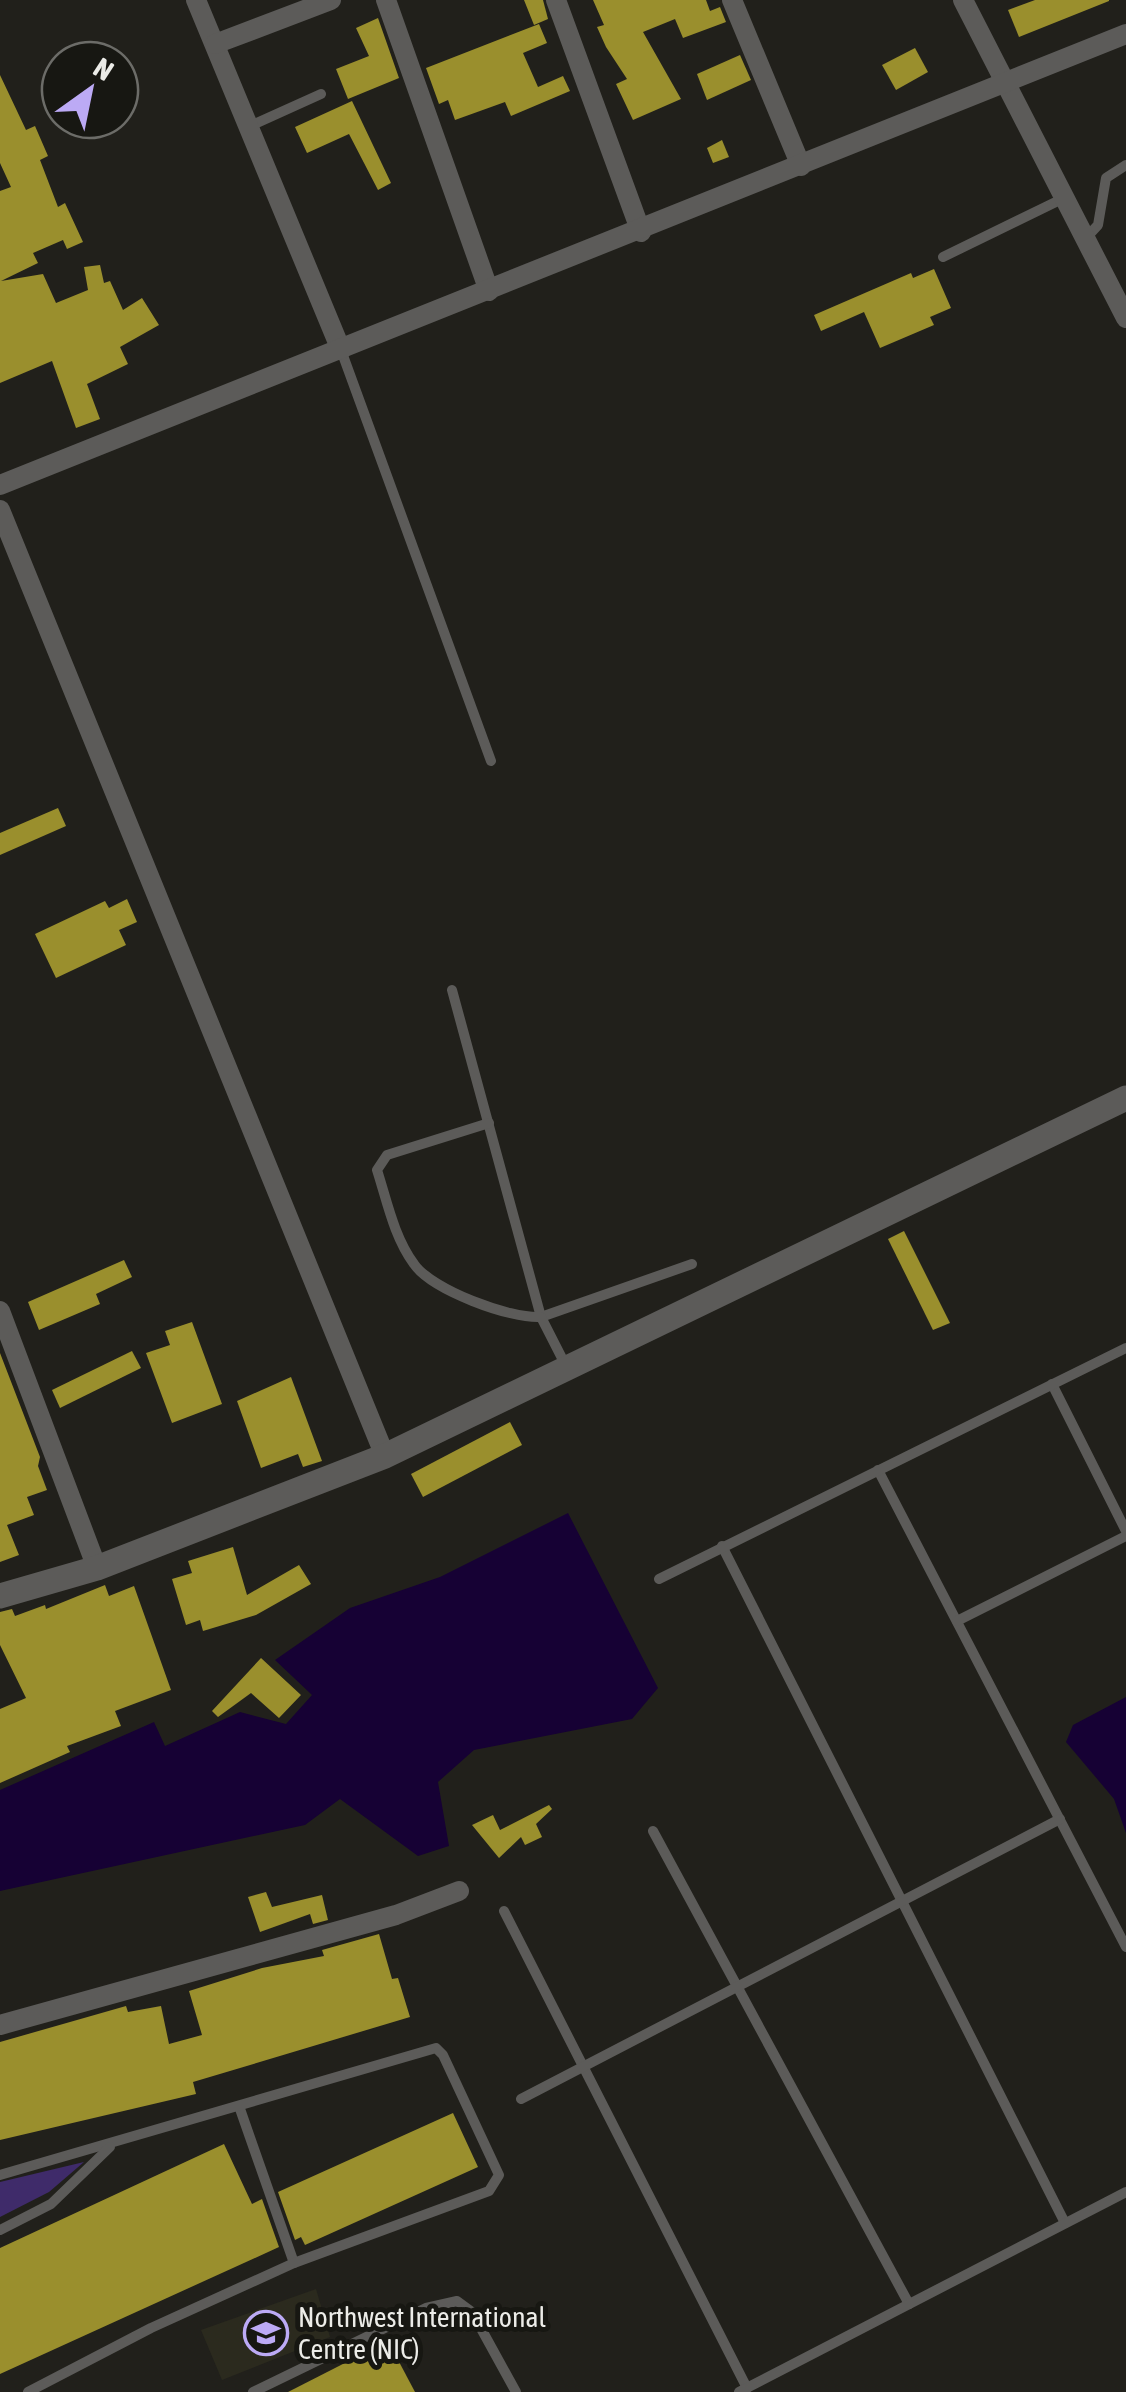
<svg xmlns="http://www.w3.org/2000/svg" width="1126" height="2392" font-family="'Asap Condensed',sans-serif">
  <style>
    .built { fill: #2b2a1e }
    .green { fill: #3f2b6a }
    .water { fill: #160134 }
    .building { fill: #9a8f2d }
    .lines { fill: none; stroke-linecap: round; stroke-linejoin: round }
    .service { stroke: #5c5b59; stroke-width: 10 }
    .minor { stroke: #5c5b59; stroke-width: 20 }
    .tertiary { stroke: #5c5b59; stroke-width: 25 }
    .labels { text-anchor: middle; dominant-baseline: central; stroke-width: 10; stroke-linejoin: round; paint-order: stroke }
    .poi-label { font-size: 28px; fill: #ecece8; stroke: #171712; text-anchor: start }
  </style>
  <rect width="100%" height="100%" fill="#21201b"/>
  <!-- built -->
  <path class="built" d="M316,2289L330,2337L222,2380L201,2330Z"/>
  <!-- green -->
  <path class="green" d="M84,2162L49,2192L0,2217V2182Z"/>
  <!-- water -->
  <g class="water">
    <path d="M568,1513L658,1688L632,1719L474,1750L438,1782L449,1846L418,1856L340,1799L305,1825L0,1891V1790L154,1722L165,1746L240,1712L286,1724L312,1695L275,1660L350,1608L440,1577Z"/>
    <path d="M1126,1697V1833L1114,1799L1066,1742L1073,1725Z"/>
  </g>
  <!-- building -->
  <g class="building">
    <path d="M524,0H543L548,19L534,25Z"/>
    <path d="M593,0H706L710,11L720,7L726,22L683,38L675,19L643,32L681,99L633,120L616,84L627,79L606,47L597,27L604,25Z"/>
    <path d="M1035,0H1109V1L1019,37L1008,10Z"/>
    <path d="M378,18L399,78L348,99L336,69L369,56L356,28Z"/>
    <path d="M539,24L547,43L523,53L538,87L563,76L570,91L511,116L505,102L455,120L448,100L439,104L426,68Z"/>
    <path d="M915,48L928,72L896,90L882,65Z"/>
    <path d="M740,55L751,80L707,100L697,74Z"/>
    <path d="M0,75L26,130L35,126L48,156L40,160L58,207L65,203L83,242L67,249L63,240L33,253L38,263L1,281L43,274L56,303L88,290L84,267L100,265L104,283L110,281L123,310L142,298L159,325L120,347L128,364L87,384L100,419L76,428L52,361L0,383V191L11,187L0,163Z"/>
    <path d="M352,101L391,183L378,190L349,134L307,153L295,127Z"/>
    <path d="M722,140L729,157L713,163L707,148Z"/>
    <path d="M934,269L951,308L930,317L934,325L880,348L864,312L821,331L814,315L911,273L913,278Z"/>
    <path d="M58,808L66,826L0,855V833Z"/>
    <path d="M127,899L137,922L119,930L126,945L56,978L35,934L105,901L109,908Z"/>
    <path d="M904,1231L950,1323L933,1330L888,1239Z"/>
    <path d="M124,1260L132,1277L96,1294L100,1304L39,1330L28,1302Z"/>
    <path d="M192,1322L222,1404L172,1423L146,1353L170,1345L165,1331Z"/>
    <path d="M132,1351L141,1368L60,1408L52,1390Z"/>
    <path d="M0,1353L40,1457L38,1466L47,1490L27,1497L34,1515L7,1525L19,1555L0,1562Z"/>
    <path d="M291,1377L322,1461L303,1467L298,1454L261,1468L237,1401Z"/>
    <path d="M510,1422L522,1445L423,1497L411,1474Z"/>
    <path d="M233,1547L247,1595L299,1565L311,1584L256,1615L203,1631L200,1620L186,1625L172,1579L192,1573L188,1561Z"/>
    <path d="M105,1585L109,1596L134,1586L171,1690L115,1711L121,1726L67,1746L70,1752L0,1783V1709L26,1698L0,1645V1612L12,1609L15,1616L45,1605L46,1609Z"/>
    <path d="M261,1658L301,1695L279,1718L251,1693L218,1717L212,1711Z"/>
    <path d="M549,1805L552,1809L536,1824L542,1837L525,1845L521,1837L499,1858L472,1825L493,1815L500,1830Z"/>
    <path d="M266,1892L272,1907L322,1895L328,1920L313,1924L310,1914L260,1932L248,1897Z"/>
    <path d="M379,1934L392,1979L398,1978L410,2017L193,2082L196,2094L0,2140V2042L126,2006L128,2012L161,2006L169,2044L202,2035L189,1991L262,1968L324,1956L322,1950Z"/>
    <path d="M453,2113L478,2167L305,2245L301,2237L295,2240L278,2192Z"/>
    <path d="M224,2144L252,2204L262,2199L279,2247L0,2374V2248Z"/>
    <path d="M388,2341L415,2392H288Z"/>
  </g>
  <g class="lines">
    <!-- service -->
    <g class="service">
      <path d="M248,127L321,94"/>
      <path d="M1086,238L1098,225L1106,178L1126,165"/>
      <path d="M943,257L1064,198"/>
      <path d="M341,350L491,761"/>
      <path d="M452,990L541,1317L692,1264"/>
      <path d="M489,1123L387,1155L377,1170C387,1201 394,1237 414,1264C432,1290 510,1319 541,1317L566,1366"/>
      <path d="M1052,1384L1126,1531"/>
      <path d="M878,1470L1126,1947"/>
      <path d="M722,1546L1065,2223"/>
      <path d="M659,1579L1126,1348"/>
      <path d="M957,1621L1126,1536"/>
      <path d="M653,1831L909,2304"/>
      <path d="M504,1911L747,2388"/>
      <path d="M521,2099L1060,1819"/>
      <path d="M239,2106L294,2263"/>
      <path d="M0,2175L436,2048L443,2055L499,2175L489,2191L294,2263L151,2328L28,2392"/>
      <path d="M0,2230L51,2204L110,2147"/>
      <path d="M253,2392L426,2308L457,2301L472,2312L516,2392"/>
      <path d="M739,2392L1126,2192"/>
    </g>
    <!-- minor -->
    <g class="minor">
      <path d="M196,0L341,350"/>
      <path d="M386,0L489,291"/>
      <path d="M556,0L641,232"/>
      <path d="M732,0L801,166"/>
      <path d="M963,0L1126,318"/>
      <path d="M215,44L331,0"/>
      <path d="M0,485L1126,34"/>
      <path d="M0,510L385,1456"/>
      <path d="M0,1311L97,1568"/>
      <path d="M0,2025L396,1915L459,1891"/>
    </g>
    <!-- tertiary -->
    <path class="tertiary" d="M0,1596L97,1568L385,1456L1126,1098"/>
  </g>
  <!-- icons -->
  <defs>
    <symbol id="university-ring" viewBox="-11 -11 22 22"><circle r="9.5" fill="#171712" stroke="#bcaaf5" stroke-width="1.5"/><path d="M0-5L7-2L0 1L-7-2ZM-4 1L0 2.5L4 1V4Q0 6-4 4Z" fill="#bcaaf5"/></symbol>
  </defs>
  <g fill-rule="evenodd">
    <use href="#university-ring" x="241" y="2308" width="50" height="50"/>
  </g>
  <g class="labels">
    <!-- poi labels -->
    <g class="poi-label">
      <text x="298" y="2317">Northwest International<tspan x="298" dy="32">Centre (NIC)</tspan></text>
    </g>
  </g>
  <!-- north arrow -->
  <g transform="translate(90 90) rotate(33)"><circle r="48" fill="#171712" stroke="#6c6c68" stroke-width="2.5"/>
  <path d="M0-8L18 38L0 25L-18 38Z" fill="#bcaaf5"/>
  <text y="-15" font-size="28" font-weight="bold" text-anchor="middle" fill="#ecece8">N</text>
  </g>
</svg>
